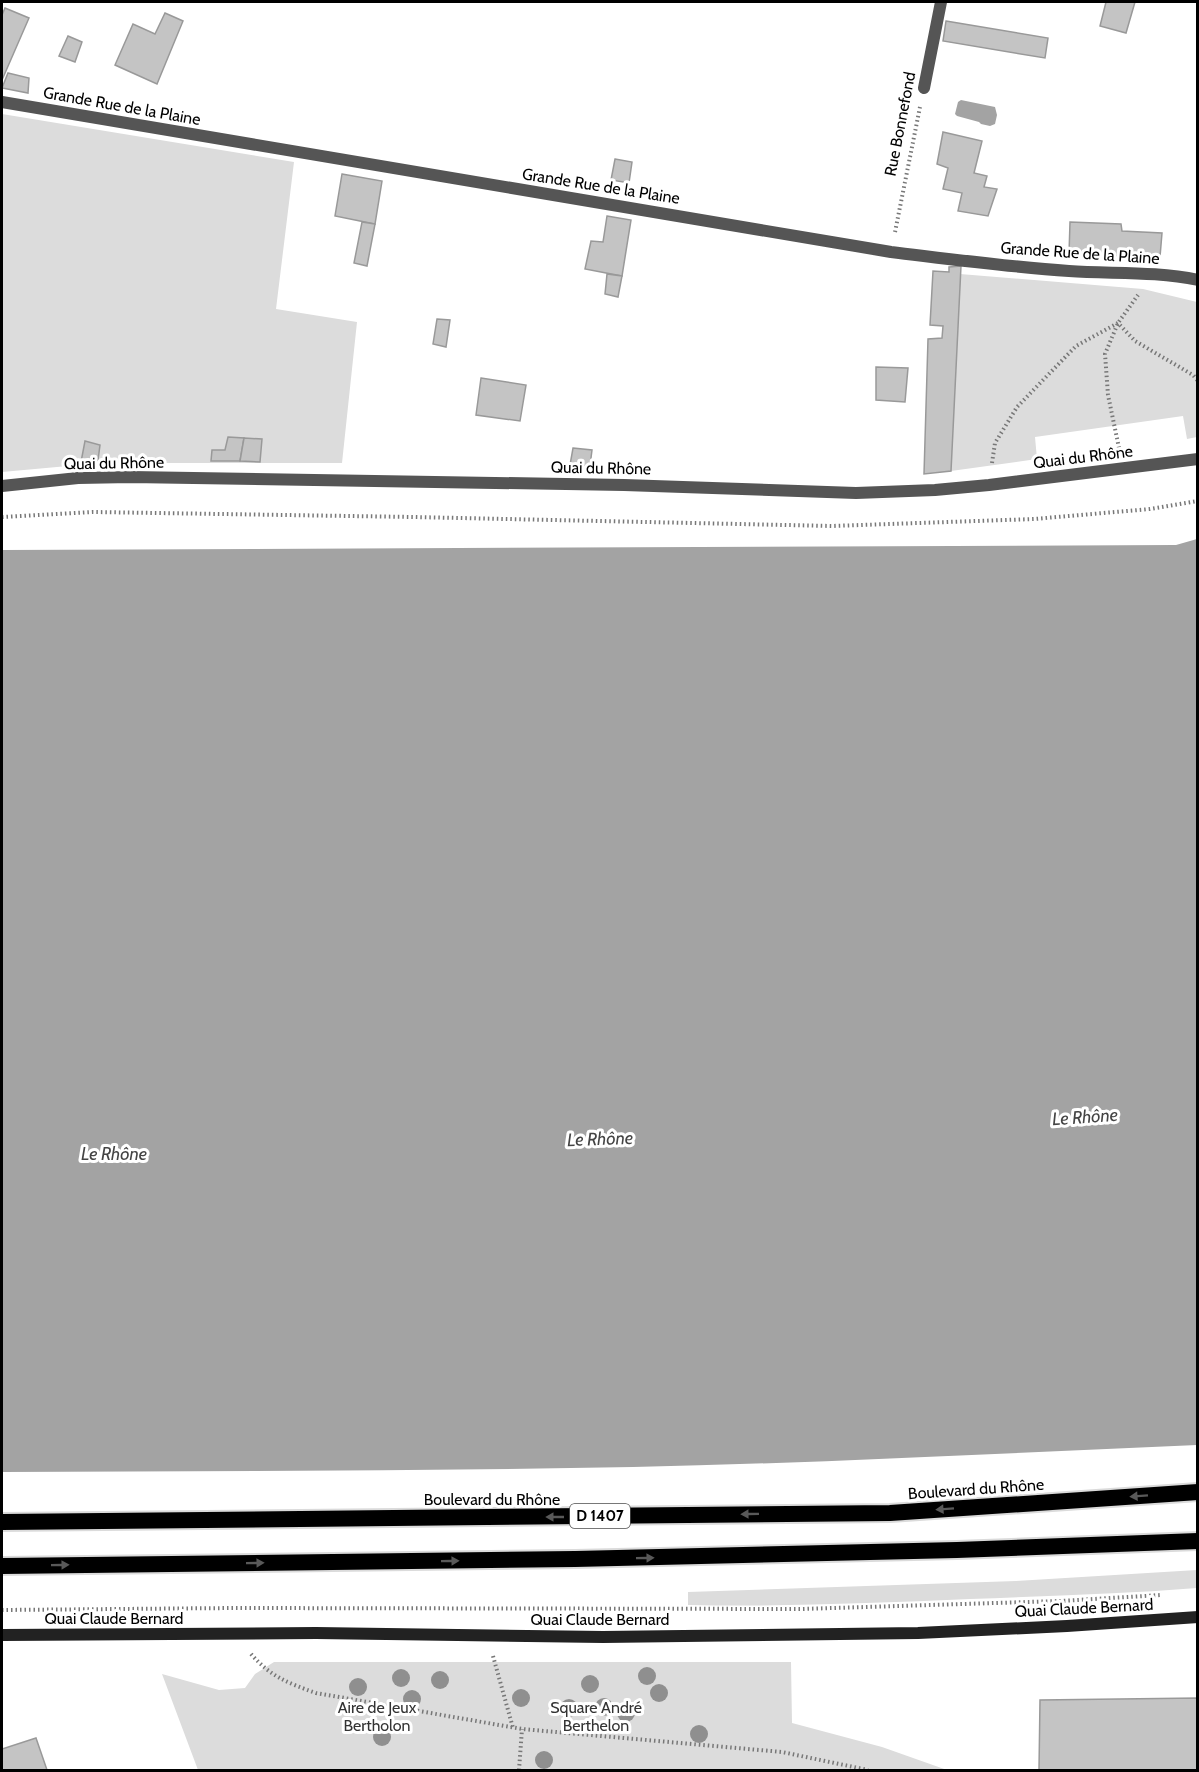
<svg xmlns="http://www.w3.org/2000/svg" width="1199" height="1772" font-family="Cabin,sans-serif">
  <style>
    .green { fill: #dcdcdc }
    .water { fill: #a3a3a3 }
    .building { fill: #c4c4c4; stroke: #999; stroke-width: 1.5 }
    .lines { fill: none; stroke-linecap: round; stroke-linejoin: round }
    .trunk-casing { stroke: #dbdbdb; stroke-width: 20 }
    .path { stroke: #777; stroke-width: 4; stroke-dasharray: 1.5 3; stroke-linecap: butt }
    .minor { stroke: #555; stroke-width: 12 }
    .secondary { stroke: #222; stroke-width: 12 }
    .trunk { stroke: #000; stroke-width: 16 }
    .tree { fill: #8f8f8f }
    .oneway { fill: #595959 }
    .labels { text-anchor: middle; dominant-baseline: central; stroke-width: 6; stroke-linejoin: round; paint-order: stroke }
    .shield { fill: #fff; stroke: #4c4c4c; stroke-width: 1.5 }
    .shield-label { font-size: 15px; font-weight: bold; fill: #000 }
    .street-label { font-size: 16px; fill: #000; stroke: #fff }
    .park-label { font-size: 16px; fill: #333; stroke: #fff }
    .water-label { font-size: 18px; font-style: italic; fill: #444; stroke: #fff }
  </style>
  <rect width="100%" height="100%" fill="#fff"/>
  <!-- green -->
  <g class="green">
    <path d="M2,114L294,162L276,309L357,322L342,463H101L2,472Z"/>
    <path d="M960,274L1143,289L1197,302V437L1187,439L1183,416L1035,437L1037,459L951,471Z"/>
    <path d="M1197,1570V1588C1122,1594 1046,1596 970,1599C876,1603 782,1607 688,1605V1592L1016,1581Z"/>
    <path d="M274,1662H791L792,1723L882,1747L947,1770H198L162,1674L219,1690L245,1688L255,1674Z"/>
  </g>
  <!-- water -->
  <g class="water">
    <path d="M961,100L995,107L997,115L995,124L990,126L981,124L979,122L957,116L955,114L958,102Z"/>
    <path d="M1197,539V1445C1009,1453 821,1463 633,1467C422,1471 212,1471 2,1472V550L1176,545Z"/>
  </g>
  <!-- building -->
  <g class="building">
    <path d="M1106,2H1135L1126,33L1100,26Z"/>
    <path d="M5,8L29,18L2,80V15Z"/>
    <path d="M165,13L183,21L157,84L115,65L133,24L155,34Z"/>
    <path d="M946,21L1048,38L1045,58L943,41Z"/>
    <path d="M68,36L82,42L75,62L59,56Z"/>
    <path d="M8,73L29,78L28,93L2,88Z"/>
    <path d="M943,132L982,141L974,173L987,176L984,187L997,189L988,216L958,211L962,193L943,189L948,168L937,164Z"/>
    <path d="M615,159L632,162L629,183L611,180Z"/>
    <path d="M342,174L382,181L375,224L335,216Z"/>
    <path d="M607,216L631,220L622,276L585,269L591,241L603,242Z"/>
    <path d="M362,222L375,224L367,266L354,263Z"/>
    <path d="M1070,222L1121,224L1122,231L1162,233L1160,257L1069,254Z"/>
    <path d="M961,266L951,471L924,474L928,339L942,338L943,326L930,325L933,271L949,272V267Z"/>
    <path d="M607,274L622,276L618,297L605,294Z"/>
    <path d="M437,319L450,320L446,347L433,344Z"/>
    <path d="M876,367L908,368L905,402L876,400Z"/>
    <path d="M481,378L526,385L520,421L476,415Z"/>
    <path d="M228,437L244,438L240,461H211L212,450H225Z"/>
    <path d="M244,438L262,439L260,462L240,461Z"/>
    <path d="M85,441L100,445L98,460L81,462Z"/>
    <path d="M573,448L592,450L590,466L570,465Z"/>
    <path d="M1198,1698V1770H1039L1040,1700Z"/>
    <path d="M36,1738L47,1770H2V1749Z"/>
  </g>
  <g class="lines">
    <defs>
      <g id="trunk">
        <path d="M2,1522L890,1513L1198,1492"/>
        <path d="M2,1566L575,1559L957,1550L1198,1541"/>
      </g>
    </defs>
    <!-- trunk casing -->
    <use href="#trunk" class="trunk-casing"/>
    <!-- path -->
    <g class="path">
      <path d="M895,232L920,107"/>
      <path d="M1119,448L1108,395L1105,354L1118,323L1138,295"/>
      <path d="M992,463L995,443L1017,407L1076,346L1118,323L1135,341L1193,375L1198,381"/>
      <path d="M2,517L93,512L413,517L832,526L1034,519L1150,509L1198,501"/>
      <path d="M2,1610L234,1608L801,1609L1060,1601L1161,1595"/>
      <path d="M251,1654C271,1677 288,1683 316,1693L522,1729L782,1752L868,1770"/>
      <path d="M493,1656L513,1728"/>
      <path d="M519,1770L522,1729"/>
    </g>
    <!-- minor -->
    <g class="minor">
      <path d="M924,88L941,2"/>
      <path d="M2,102L891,252C950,259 1010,267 1069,271C1112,274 1155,271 1198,280"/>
      <path d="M2,486L78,478L131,477L624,485L856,493L935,490L989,485L1198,459"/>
    </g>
    <!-- secondary -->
    <path class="secondary" d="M2,1635L316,1633L603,1637L918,1633L1067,1626L1198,1617"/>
    <!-- trunk -->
    <use href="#trunk" class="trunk"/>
  </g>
  <!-- trees -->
  <g class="tree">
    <circle cx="647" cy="1676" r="9"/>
    <circle cx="401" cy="1678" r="9"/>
    <circle cx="440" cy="1680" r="9"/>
    <circle cx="590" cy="1684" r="9"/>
    <circle cx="358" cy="1687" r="9"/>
    <circle cx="659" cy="1693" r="9"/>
    <circle cx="521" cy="1698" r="9"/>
    <circle cx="412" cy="1699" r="9"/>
    <circle cx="604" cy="1707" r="9"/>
    <circle cx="569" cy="1708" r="9"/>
    <circle cx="626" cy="1713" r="9"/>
    <circle cx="699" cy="1734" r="9"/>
    <circle cx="382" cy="1737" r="9"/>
    <circle cx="544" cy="1760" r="9"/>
  </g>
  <!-- one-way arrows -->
  <defs><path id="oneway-solid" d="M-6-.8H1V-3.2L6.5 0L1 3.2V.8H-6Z" transform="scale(1.5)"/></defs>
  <g class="oneway">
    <use href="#oneway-solid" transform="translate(1139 1496) rotate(176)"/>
    <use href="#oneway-solid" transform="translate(945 1509) rotate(176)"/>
    <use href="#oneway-solid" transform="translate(750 1514) rotate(179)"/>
    <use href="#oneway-solid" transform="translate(555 1517) rotate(180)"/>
    <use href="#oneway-solid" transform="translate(645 1558) rotate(-1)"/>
    <use href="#oneway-solid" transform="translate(450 1561) rotate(-1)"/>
    <use href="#oneway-solid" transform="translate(255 1563) rotate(-1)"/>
    <use href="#oneway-solid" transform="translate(60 1565) rotate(-1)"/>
  </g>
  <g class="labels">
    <!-- shield labels -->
    <rect class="shield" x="570" y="1504" width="60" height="24" rx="4.5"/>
    <g class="shield-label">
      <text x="600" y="1516">D 1407</text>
    </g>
    <!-- street labels -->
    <g class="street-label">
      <text transform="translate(122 106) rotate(10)">Grande Rue de la Plaine</text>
      <text transform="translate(900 124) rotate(-79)">Rue Bonnefond</text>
      <text transform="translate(601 186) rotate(9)">Grande Rue de la Plaine</text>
      <text transform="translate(1080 253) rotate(4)">Grande Rue de la Plaine</text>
      <text transform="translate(1083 457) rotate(-7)">Quai du Rhône</text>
      <text transform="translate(114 463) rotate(-1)">Quai du Rhône</text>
      <text transform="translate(601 468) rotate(1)">Quai du Rhône</text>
      <text transform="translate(976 1489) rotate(-4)">Boulevard du Rhône</text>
      <text x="492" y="1499">Boulevard du Rhône</text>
      <text transform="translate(1084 1608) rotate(-3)">Quai Claude Bernard</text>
      <text x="114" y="1618">Quai Claude Bernard</text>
      <text x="600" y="1619">Quai Claude Bernard</text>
    </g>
    <!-- park labels -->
    <g class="park-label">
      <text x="377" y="1707">Aire de Jeux<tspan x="377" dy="18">Bertholon</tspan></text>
      <text x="596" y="1707">Square André<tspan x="596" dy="18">Berthelon</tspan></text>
    </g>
    <!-- water labels -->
    <g class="water-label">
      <text transform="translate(1085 1117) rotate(-4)">Le Rhône</text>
      <text transform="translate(600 1139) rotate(-2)">Le Rhône</text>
      <text x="114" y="1154">Le Rhône</text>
    </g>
  </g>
  <!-- border -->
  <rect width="1199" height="1772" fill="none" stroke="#000000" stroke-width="6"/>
</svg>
